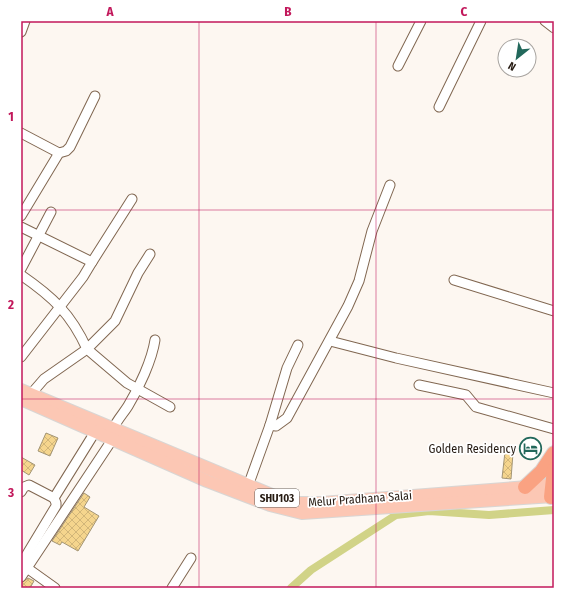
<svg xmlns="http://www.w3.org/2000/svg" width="575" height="609" font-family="'Fira Sans Condensed',sans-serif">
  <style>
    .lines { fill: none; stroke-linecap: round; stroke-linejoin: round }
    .canal { stroke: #d1d387; stroke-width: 8 }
    .building { fill: url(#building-cross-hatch); stroke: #a39575 }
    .minor-casing { stroke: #816751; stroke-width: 11 }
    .major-casing { stroke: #d8d6d4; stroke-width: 14 }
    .highway-casing { stroke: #d8d6d4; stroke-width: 16 }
    .minor { stroke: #fff; stroke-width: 9 }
    .major { stroke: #fcc7b4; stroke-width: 12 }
    .highway { stroke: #faa282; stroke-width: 14 }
    .grid { fill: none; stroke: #c2185b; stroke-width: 1; stroke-opacity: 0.55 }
    .labels { text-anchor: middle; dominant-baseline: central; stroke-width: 3.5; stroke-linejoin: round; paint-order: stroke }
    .shield { fill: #fff; stroke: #675f59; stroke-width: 1 }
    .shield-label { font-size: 11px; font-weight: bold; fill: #261b12 }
    .poi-label { font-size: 12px; fill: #261b12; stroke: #fff; text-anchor: end }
    .street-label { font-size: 12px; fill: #261b12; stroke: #fff }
    .neatline { fill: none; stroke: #c2185b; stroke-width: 1.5 }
    .grid-label { font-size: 13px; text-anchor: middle; font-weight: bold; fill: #c2185b }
  </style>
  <defs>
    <pattern id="building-cross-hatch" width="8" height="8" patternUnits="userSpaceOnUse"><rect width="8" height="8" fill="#f5d58d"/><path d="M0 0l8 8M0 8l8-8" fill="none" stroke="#d2b679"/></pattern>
  </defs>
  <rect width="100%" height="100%" fill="#fdf7f1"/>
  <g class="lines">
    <!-- canal -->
    <path class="canal" d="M291,588L311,570L396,515L429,511L489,515L554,510"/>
  </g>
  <!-- building -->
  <g class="building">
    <path d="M46,433L58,438L50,456L38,451Z"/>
    <path d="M505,452L513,453L511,479L502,478Z"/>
    <path d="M21,457L35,465L29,475L21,470Z"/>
    <path d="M84,493L90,497L84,507L99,516L78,551L62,542L60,545L52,541Z"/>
    <path d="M28,578L34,581L30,588H21V583Z"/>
  </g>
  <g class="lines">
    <defs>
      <g id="minor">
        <path d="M545,21L554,28"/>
        <path d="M21,32L25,21"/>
        <path d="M398,66L421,21"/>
        <path d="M439,107L481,21"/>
        <path d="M21,133L59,153"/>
        <path d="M21,216L59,153L66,151L70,147L95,96"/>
        <path d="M21,227L92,262L132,199"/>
        <path d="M21,269L51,212"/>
        <path d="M21,275C53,297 71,314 87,349L115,321L138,273L150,254"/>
        <path d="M454,280L554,311"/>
        <path d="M330,341L396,358L554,393"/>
        <path d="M21,357L83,277L92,262"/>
        <path d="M419,385L466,395L476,407L554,429"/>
        <path d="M31,394L44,379L87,349L127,383L170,407"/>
        <path d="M270,425L287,368L298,345"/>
        <path d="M113,429C117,420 123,414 128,406C139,388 152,360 155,340"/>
        <path d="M248,486L270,425L276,426L287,418L348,306L359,281L372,231L390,185"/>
        <path d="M21,492L24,487L29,485L54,498"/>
        <path d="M21,564L56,506V503L54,498L95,432"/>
        <path d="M27,568L55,588"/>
        <path d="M21,577L112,440"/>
        <path d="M172,588L191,558"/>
      </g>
      <g id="major">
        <path d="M21,390L279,498L298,503H322L554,485"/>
        <path d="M21,399L207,481L270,505L302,513L554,496"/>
      </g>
      <g id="highway">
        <path d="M525,487L542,471L554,453"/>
        <path d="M551,497L554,469"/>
      </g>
    </defs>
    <!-- minor casing -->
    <use href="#minor" class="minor-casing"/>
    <!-- major casing -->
    <use href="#major" class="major-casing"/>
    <!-- highway casing -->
    <use href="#highway" class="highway-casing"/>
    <!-- minor -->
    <use href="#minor" class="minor"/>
    <!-- major -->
    <use href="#major" class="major"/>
    <!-- highway -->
    <use href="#highway" class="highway"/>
  </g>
  <!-- grid -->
  <path class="grid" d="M199,21V588M376,21V588M21,210H554M21,399H554"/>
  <!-- icons -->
  <defs>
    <symbol id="hotel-ring" viewBox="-11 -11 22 22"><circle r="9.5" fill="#fff" stroke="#22685b" stroke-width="1.5"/><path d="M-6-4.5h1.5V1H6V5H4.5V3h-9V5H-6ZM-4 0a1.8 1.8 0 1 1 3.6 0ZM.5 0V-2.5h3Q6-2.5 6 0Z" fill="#22685b"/></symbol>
  </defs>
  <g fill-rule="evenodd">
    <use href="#hotel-ring" x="518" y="436" width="25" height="25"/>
  </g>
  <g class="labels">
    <!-- shield labels -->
    <rect class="shield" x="255" y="489" width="44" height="18" rx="3"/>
    <g class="shield-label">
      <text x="277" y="498">SHU103</text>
    </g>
    <!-- poi labels -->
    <g class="poi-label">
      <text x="516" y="449">Golden Residency</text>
    </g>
    <!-- street labels -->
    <g class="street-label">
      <text transform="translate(360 499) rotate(-4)">Melur Pradhana Salai</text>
    </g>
  </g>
  <!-- border -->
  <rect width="575" height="609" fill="none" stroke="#ffffff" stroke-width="44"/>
  <!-- north arrow -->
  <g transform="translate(517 58) rotate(210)"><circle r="19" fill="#ffffff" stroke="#a8a4a0"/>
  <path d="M0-3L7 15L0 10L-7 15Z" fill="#22685b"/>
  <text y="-6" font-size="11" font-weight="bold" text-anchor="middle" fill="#261b12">N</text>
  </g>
  <rect x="22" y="22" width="531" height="565" class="neatline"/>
  <g class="grid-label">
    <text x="110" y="16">A</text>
    <text x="288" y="16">B</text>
    <text x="464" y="16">C</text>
    <text x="11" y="121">1</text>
    <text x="11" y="309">2</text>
    <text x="11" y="497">3</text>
  </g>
</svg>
